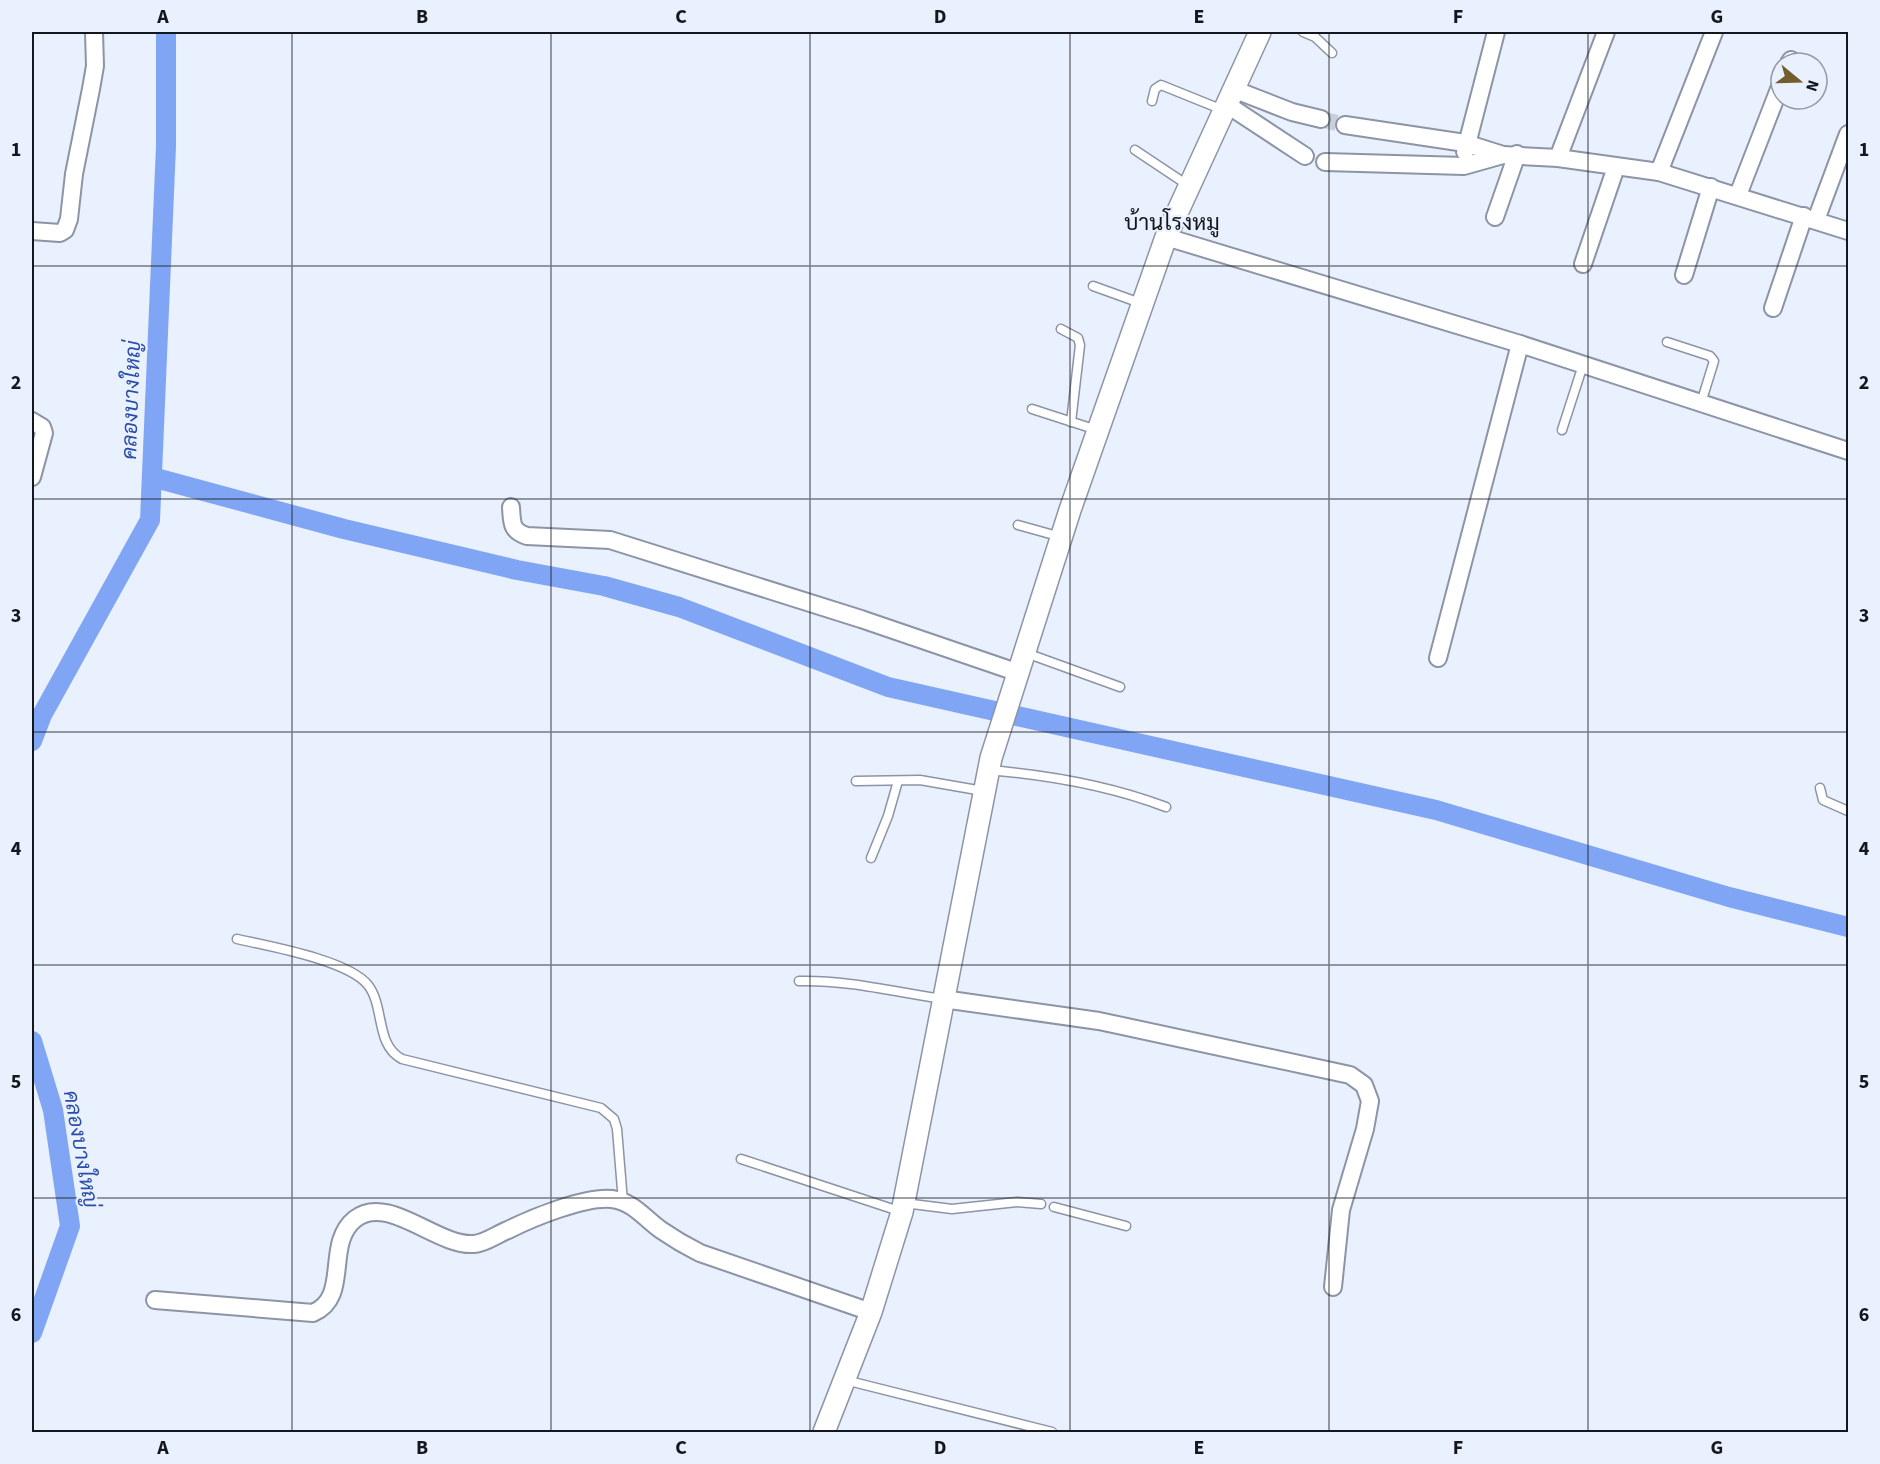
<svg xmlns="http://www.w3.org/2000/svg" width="1880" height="1464" font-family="'Source Sans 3',Sarabun,sans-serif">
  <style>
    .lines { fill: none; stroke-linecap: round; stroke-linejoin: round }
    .canal { stroke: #80a5f4; stroke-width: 20 }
    .minor-tunnel { stroke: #c9cfdc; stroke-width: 16; stroke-dasharray: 16 8; stroke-linecap: butt }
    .service-casing { stroke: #8c94a5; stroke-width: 11 }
    .minor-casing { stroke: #8c94a5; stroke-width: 20 }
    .tertiary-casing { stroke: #8c94a5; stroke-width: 24 }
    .service { stroke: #fff; stroke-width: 8 }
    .minor { stroke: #fff; stroke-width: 16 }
    .tertiary { stroke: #fff; stroke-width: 21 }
    .grid { fill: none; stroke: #14171d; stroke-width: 1.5; stroke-opacity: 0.55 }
    .labels { text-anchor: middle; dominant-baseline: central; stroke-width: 4.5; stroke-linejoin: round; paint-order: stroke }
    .water-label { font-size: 21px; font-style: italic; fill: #294da9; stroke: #e9f0fe }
    .quarter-label { font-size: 22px; fill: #14171d; stroke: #e9f0fe }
    .neatline { fill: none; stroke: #14171d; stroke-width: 2 }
    .grid-label { font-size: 20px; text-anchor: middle; font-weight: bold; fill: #14171d }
  </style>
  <rect width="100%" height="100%" fill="#e9f0fe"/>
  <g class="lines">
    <!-- canal -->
    <g class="canal">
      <path d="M152,477L344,529L517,570L604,586L679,607L888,687L1436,810L1729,897L1848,927"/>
      <path d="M32,741L42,715L150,520L166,146V32"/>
      <path d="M32,1041L53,1110L70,1226L32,1333"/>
    </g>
    <!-- minor-tunnel -->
    <path class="minor-tunnel" d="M1321,119L1345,125"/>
    <defs>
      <g id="service">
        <path d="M1303,32L1315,37L1332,53"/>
        <path d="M1152,101L1155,89L1161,85L1223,110"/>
        <path d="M1135,150L1189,186"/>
        <path d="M1093,286L1143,304"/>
        <path d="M1061,329L1078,338L1080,345L1071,422"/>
        <path d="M1667,342L1710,356L1714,361L1701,403"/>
        <path d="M1032,409L1097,430"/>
        <path d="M1562,430L1583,365"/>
        <path d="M1018,525L1061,537"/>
        <path d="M1026,653L1120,687"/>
        <path d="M988,770C1049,775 1108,785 1166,807"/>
        <path d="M856,781L920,780L983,791"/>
        <path d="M1820,788L1823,800L1848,811"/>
        <path d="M871,858L888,816L898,781"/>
        <path d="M237,939C268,946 348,960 368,985C385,1007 375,1045 402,1059L601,1108L614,1119L617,1129L623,1202"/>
        <path d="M799,981C848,980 895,992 943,999"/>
        <path d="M741,1159L902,1212"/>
        <path d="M904,1203L952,1209L1017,1202L1041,1204"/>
        <path d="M1054,1207L1126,1226"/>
        <path d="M845,1380L1052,1432"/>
      </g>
      <g id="minor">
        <path d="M1789,63L1791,60"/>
        <path d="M1233,89L1292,112L1321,119"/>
        <path d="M1226,104L1305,156"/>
        <path d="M1345,125L1465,143L1503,155"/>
        <path d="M1465,152L1496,32"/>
        <path d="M1558,158L1606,32"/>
        <path d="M1325,162L1464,166L1503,155L1558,158L1659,172L1848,231"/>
        <path d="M1659,172L1714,32"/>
        <path d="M1738,195L1781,84"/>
        <path d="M1495,217L1517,154"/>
        <path d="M1816,220L1848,134"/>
        <path d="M32,231L60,233L65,230L69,219L74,174L91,89L95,66L94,32"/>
        <path d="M1166,237L1520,344L1848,451"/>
        <path d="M1583,264L1616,167"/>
        <path d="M1684,275L1711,187"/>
        <path d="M1773,308L1804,216"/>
        <path d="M32,421L42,427L44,433L32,477"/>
        <path d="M511,507C512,523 511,531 527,536L610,540L861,619L1019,673"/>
        <path d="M1438,658L1520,344"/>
        <path d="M943,999L1099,1021L1350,1075L1364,1085L1370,1101L1365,1129L1341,1210L1333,1287"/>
        <path d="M155,1300L313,1313C351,1297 324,1244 355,1219C388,1193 437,1247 474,1244C486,1243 497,1234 508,1230C532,1218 585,1196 612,1199C634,1202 644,1218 661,1230C674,1239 686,1246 700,1253L871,1312"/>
      </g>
      <path id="tertiary" d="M824,1432L871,1312L902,1212L991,758L1070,510L1166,237L1260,32"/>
    </defs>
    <!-- service casing -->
    <use href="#service" class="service-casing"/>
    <!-- minor casing -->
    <use href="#minor" class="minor-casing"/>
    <!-- tertiary casing -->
    <use href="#tertiary" class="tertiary-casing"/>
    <!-- service -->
    <use href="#service" class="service"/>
    <!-- minor -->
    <use href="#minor" class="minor"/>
    <!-- tertiary -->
    <use href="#tertiary" class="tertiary"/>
  </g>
  <!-- grid -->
  <path class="grid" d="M292,32V1432M551,32V1432M810,32V1432M1070,32V1432M1329,32V1432M1588,32V1432M32,266H1848M32,499H1848M32,732H1848M32,965H1848M32,1198H1848"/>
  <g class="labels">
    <!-- water labels -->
    <g class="water-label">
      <text transform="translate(131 400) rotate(-88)">คลองบางใหญ่</text>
      <text transform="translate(81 1149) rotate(80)">คลองบางใหญ่</text>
    </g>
    <!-- quarter labels -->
    <g class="quarter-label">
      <text x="1172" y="223">บ้านโรงหมู</text>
    </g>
  </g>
  <!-- border -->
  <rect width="1880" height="1464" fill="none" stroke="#e9f0fe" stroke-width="66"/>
  <!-- north arrow -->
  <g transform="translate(1799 81) rotate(109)"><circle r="28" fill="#e9f0fe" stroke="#9499a4" stroke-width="1.5"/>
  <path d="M0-4.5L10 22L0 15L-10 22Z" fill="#745d2d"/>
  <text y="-9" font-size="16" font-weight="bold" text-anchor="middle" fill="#14171d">N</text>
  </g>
  <rect x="33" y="33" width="1814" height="1398" class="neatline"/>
  <g class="grid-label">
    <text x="163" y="23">A</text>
    <text x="422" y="23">B</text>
    <text x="681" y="23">C</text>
    <text x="940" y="23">D</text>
    <text x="1199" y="23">E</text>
    <text x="1458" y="23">F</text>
    <text x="1717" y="23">G</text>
    <text x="16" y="156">1</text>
    <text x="1864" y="156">1</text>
    <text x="16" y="389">2</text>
    <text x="1864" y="389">2</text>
    <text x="16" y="622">3</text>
    <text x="1864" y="622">3</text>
    <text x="16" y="855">4</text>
    <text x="1864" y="855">4</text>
    <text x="16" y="1088">5</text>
    <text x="1864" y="1088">5</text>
    <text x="16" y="1321">6</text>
    <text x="1864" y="1321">6</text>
    <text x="163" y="1454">A</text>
    <text x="422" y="1454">B</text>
    <text x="681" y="1454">C</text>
    <text x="940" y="1454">D</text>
    <text x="1199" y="1454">E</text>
    <text x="1458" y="1454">F</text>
    <text x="1717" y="1454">G</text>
  </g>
</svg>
